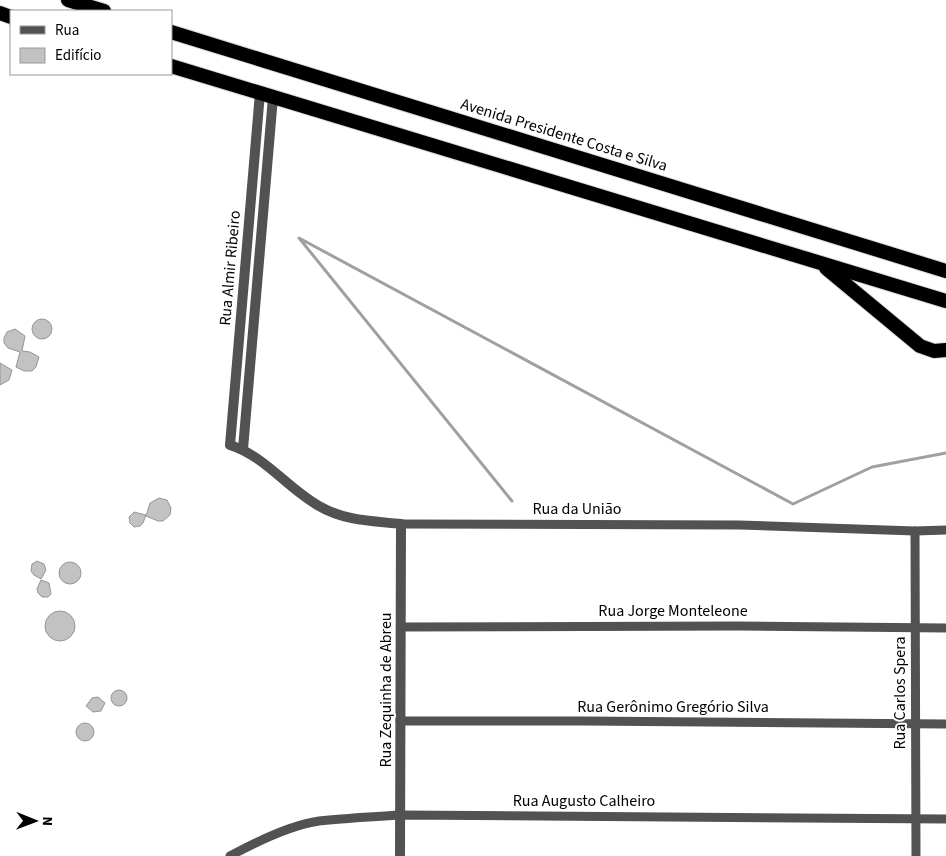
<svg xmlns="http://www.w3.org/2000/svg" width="946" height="856" font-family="'Source Sans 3',sans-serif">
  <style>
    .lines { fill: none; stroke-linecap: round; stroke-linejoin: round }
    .stream { stroke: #a0a0a0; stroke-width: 3 }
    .building { fill: #c2c2c2; stroke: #969696 }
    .trunk-casing { stroke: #dbdbdb; stroke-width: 16 }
    .minor { stroke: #525252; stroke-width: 9 }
    .tertiary { stroke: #525252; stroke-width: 10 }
    .trunk { stroke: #000; stroke-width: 14 }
    .labels { text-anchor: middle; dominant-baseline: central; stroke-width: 4; stroke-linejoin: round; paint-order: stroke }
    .street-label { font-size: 16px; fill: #000; stroke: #fff }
  </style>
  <rect width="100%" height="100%" fill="#fff"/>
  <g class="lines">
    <!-- stream -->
    <path class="stream" d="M512,501L299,238L793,504L872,467L946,453"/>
  </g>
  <!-- building -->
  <g class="building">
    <circle cx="42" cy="329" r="10"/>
    <path d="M15,329L25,336L22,351L30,352L39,357L36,367L32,371H24L16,367L20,352L8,348L4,343V338L7,332Z"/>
    <path d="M0,363L12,370L9,380L0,385Z"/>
    <path d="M159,498L167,500L171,508L170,515L163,521H158L146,516L150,503Z"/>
    <path d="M134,512L146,515L143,523L140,526L134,527L130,523L129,517Z"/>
    <path d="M37,561L44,564L46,570L41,579L34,575L31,571L32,564Z"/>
    <circle cx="70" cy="573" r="11"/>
    <path d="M41,580L49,583L51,594L48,597H42L38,593L37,589Z"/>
    <circle cx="60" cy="626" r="15"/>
    <circle cx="119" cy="698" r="8"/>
    <path d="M98,697L105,703L101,711L93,712L86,706L92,698Z"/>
    <circle cx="85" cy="732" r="9"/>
  </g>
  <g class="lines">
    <defs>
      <g id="trunk">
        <path d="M68,0L104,11"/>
        <path d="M0,13L11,17"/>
        <path d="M171,32L946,271"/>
        <path d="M171,66L946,301"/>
        <path d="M826,268L920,346L934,351L946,350"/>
      </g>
    </defs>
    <!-- trunk casing -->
    <use href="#trunk" class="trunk-casing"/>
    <!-- minor -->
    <g class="minor">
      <path d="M401,524L739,525L915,531L946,530"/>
      <path d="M915,531L916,856"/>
      <path d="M401,627L739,626L946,628"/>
      <path d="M400,721H585L946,724"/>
      <path d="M230,856C254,843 291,825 319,821C346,818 373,817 400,815L946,819"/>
    </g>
    <!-- tertiary -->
    <g class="tertiary">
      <path d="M260,93L230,445C265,456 287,488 319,506C344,521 374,521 401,524L400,856"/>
      <path d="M243,449L273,97"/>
    </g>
    <!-- trunk -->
    <use href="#trunk" class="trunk"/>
  </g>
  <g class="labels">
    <!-- street labels -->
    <g class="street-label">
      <text transform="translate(564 135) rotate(17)">Avenida Presidente Costa e Silva</text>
      <text transform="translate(230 268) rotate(-85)">Rua Almir Ribeiro</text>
      <text x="577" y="509">Rua da União</text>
      <text x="673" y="611">Rua Jorge Monteleone</text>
      <text transform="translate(386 690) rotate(-90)">Rua Zequinha de Abreu</text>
      <text transform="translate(900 693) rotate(-90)">Rua Carlos Spera</text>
      <text x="673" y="707">Rua Gerônimo Gregório Silva</text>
      <text x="584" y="801">Rua Augusto Calheiro</text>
    </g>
  </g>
  <!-- legend -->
  <rect x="10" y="10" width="162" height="65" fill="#ffffff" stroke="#999999"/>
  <rect x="20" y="26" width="25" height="8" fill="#525252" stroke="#999999"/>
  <text x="55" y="35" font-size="15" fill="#000000">Rua</text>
  <rect x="20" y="48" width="25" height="15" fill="#c2c2c2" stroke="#999999"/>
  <text x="55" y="60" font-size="15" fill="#000000">Edifício</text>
  <!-- north arrow -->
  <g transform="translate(35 821) rotate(91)" stroke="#ffffff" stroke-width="4" paint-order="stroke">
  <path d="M0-4L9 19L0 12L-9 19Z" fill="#000000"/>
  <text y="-8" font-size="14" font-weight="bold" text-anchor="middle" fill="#000000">N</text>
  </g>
</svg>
